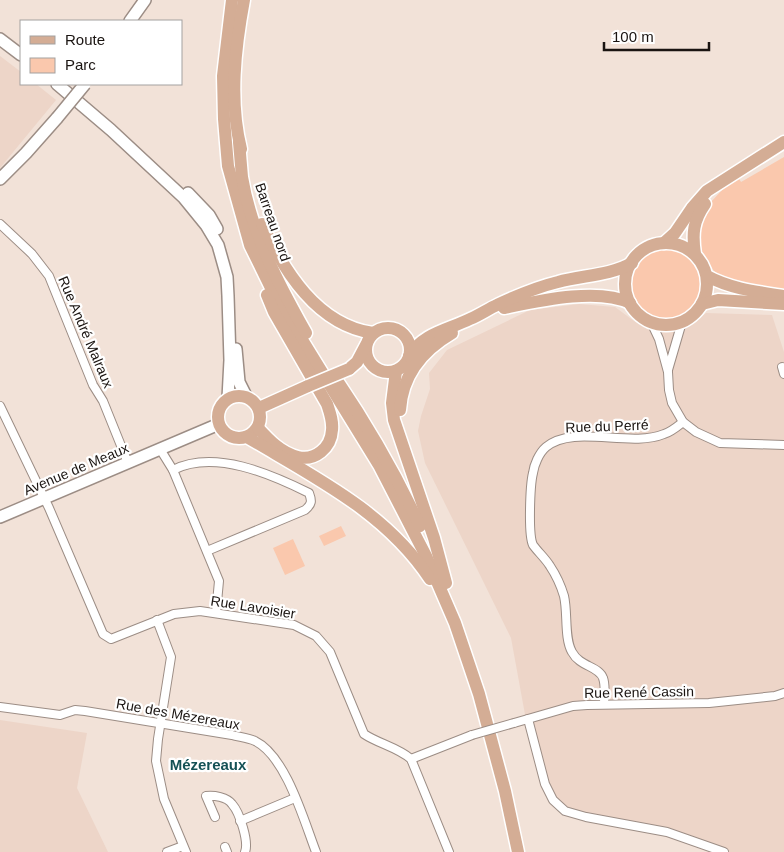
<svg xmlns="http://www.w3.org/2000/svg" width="784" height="852" font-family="Arial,sans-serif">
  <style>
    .built { fill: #edd5c8 }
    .green { fill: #fac8ad }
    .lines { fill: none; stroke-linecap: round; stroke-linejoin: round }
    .street-casing { stroke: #9c8d85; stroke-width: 10 }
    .secondary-casing { stroke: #9c8d85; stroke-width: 14 }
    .primary-casing { stroke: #fff; stroke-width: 15 }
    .street { stroke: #fff; stroke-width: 8 }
    .secondary { stroke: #fff; stroke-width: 11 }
    .primary { stroke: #d4ad95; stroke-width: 12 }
    .street-bridge-casing { stroke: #9c8d85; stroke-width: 10; stroke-linecap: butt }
    .secondary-bridge-casing { stroke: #9c8d85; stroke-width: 14; stroke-linecap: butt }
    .primary-bridge-casing { stroke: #fff; stroke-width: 15; stroke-linecap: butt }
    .street-bridge { stroke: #fff; stroke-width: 8 }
    .secondary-bridge { stroke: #fff; stroke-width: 11 }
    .primary-bridge { stroke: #d4ad95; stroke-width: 12 }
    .labels { text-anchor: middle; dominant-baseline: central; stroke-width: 4.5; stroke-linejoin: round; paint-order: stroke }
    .street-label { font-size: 14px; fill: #1a1411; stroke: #fff }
    .neighbourhood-label { font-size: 15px; font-weight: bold; fill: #145155; stroke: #fff }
  </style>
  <rect width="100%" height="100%" fill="#f2e2d8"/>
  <!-- built -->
  <g class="built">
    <path d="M0,56L21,72V84H36L56,100L0,168Z"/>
    <path d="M579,304L615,307L634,321L648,328L668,331L686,328L706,313L772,315L784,352V852H717L677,837L584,818L551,801L526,720L511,638L425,463L418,431L421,416L430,389L429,373L447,350L530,310Z"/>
    <path d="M0,720L87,733L77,788L108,852H0Z"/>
  </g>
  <!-- green -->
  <g class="green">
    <path d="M784,157V291L742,284L722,278L714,271L699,248L700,219L709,204L724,188L738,177L741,182Z"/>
    <circle cx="667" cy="284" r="36"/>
    <path d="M341,526L346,536L324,546L319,536Z"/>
    <path d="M293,539L305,566L285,575L273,548Z"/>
  </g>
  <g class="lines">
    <defs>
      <g id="street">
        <path d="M0,224L32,254L49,276L93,385L103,401L128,463"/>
        <path d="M651,322L659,339L668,372L669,390L672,403L683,422L696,432L720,443L784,445"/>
        <path d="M782,367L784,374"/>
        <path d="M668,370L682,322"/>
        <path d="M0,406L49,508L103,634L111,639L174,614L200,611L294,625L316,636L330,652L364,734C379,744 397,747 411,759L449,852"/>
        <path d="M160,449L173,470L219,581L216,613"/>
        <path d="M173,470C214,449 271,474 309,493C312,501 312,504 305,510L207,551"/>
        <path d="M157,620L171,657L158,739L156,761L164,799L186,852"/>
        <path d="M604,704C604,696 606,686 603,678C599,666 580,667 572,652C564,638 568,613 564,596C561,586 556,575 550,566C545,558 538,552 533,545C528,535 530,485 533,473C534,465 539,453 546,447C573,424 630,448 664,434C671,432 678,426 683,422"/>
        <path d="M0,707L60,715L75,710L85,711L232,735C239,737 248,738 255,741C286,756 304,821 316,852"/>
        <path d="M528,719L545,784L553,800L565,811L586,817L667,832L724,852"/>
        <path d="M514,723L573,706L587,705L709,703L775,696L784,693"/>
        <path d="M411,759L472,735"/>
        <path d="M215,817L206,796C214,795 227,797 232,804C240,813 249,842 245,852"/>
        <path d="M240,821L295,798"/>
        <path d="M225,847L227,852"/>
        <path d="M167,852L183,846"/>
      </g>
      <g id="secondary">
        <path d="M130,21L145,0"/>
        <path d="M0,39L21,55"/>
        <path d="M57,84L111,130L184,198L206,225L218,245L227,277L228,296L230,360L228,398"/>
        <path d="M0,179L26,153L57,118"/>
        <path d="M188,193L209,215L217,229"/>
        <path d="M236,349L239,382L246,396"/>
        <path d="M0,517L219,424"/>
      </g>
      <g id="primary">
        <path d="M232,0L223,76L224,119L228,166L250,245L275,296L379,465L426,556L455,623L479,694L505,791L518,852"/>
        <path d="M239,142C240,154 241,166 242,177C251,232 279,285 306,333"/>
        <path d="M241,149C229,101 235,48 244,0"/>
        <path d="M262,224C284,271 317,325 373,333"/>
        <path d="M664,243L675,233L692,208L707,191L784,142"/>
        <circle cx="666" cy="284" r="41"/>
        <path d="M695,254C692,234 693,221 705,204"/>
        <path d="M707,276C731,289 758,292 784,296"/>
        <path d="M702,304L718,300L784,304"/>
        <path d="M504,308C538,301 598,287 630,303"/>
        <circle cx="388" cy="350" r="22"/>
        <path d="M409,356C423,333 448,330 470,319C480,315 488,309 497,305C516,296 537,287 558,282C583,275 609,276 632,263"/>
        <path d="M349,369L357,362L366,345"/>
        <path d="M396,371L392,403L394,420L434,538L446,583"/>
        <path d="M336,379C368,426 396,475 420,526"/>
        <circle cx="239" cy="417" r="21"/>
        <path d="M259,408L308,386"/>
        <path d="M400,410C402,375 423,350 452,333"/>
        <path d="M258,428C269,440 281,453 298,457C315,461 331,448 332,430C333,421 330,413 327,404L274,312L267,295"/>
        <path d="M247,437C314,477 386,512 430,579"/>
      </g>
    </defs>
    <!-- street casing -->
    <use href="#street" class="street-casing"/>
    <!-- secondary casing -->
    <use href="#secondary" class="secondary-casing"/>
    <!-- primary casing -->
    <use href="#primary" class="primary-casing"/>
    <!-- street -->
    <use href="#street" class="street"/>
    <!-- secondary -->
    <use href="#secondary" class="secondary"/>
    <!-- primary -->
    <use href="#primary" class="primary"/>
    <defs>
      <path id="street-bridge" d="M472,735L514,723"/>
      <path id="secondary-bridge" d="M57,118L85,84"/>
      <path id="primary-bridge" d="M308,386L349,369"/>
    </defs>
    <!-- street-bridge casing -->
    <use href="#street-bridge" class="street-bridge-casing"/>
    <!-- secondary-bridge casing -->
    <use href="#secondary-bridge" class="secondary-bridge-casing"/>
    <!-- primary-bridge casing -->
    <use href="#primary-bridge" class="primary-bridge-casing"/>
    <!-- street-bridge -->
    <use href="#street-bridge" class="street-bridge"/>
    <!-- secondary-bridge -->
    <use href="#secondary-bridge" class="secondary-bridge"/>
    <!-- primary-bridge -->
    <use href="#primary-bridge" class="primary-bridge"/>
  </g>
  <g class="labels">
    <!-- street labels -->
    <g class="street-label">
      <text transform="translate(273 222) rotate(71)">Barreau nord</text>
      <text transform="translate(86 332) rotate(67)">Rue André Malraux</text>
      <text transform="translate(607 426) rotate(-2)">Rue du Perré</text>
      <text transform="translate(76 469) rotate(-23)">Avenue de Meaux</text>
      <text transform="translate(253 607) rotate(9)">Rue Lavoisier</text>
      <text transform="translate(639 692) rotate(-1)">Rue René Cassin</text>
      <text transform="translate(178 714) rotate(10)">Rue des Mézereaux</text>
    </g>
    <!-- neighbourhood labels -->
    <g class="neighbourhood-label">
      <text x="208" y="764">Mézereaux</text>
    </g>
  </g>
  <!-- legend -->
  <rect x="20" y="20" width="162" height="65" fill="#ffffff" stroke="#a3a1a0"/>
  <rect x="30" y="36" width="25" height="8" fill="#d4ad95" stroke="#a3a1a0"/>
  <text x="65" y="45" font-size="15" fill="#1a1411">Route</text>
  <rect x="30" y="58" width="25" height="15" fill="#fac8ad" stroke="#a3a1a0"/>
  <text x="65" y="70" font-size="15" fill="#1a1411">Parc</text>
  <!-- scale -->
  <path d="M604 42v8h105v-8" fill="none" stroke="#1a1411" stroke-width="2.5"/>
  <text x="612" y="42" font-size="15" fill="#1a1411" stroke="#ffffff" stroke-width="4" paint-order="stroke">100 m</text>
</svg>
